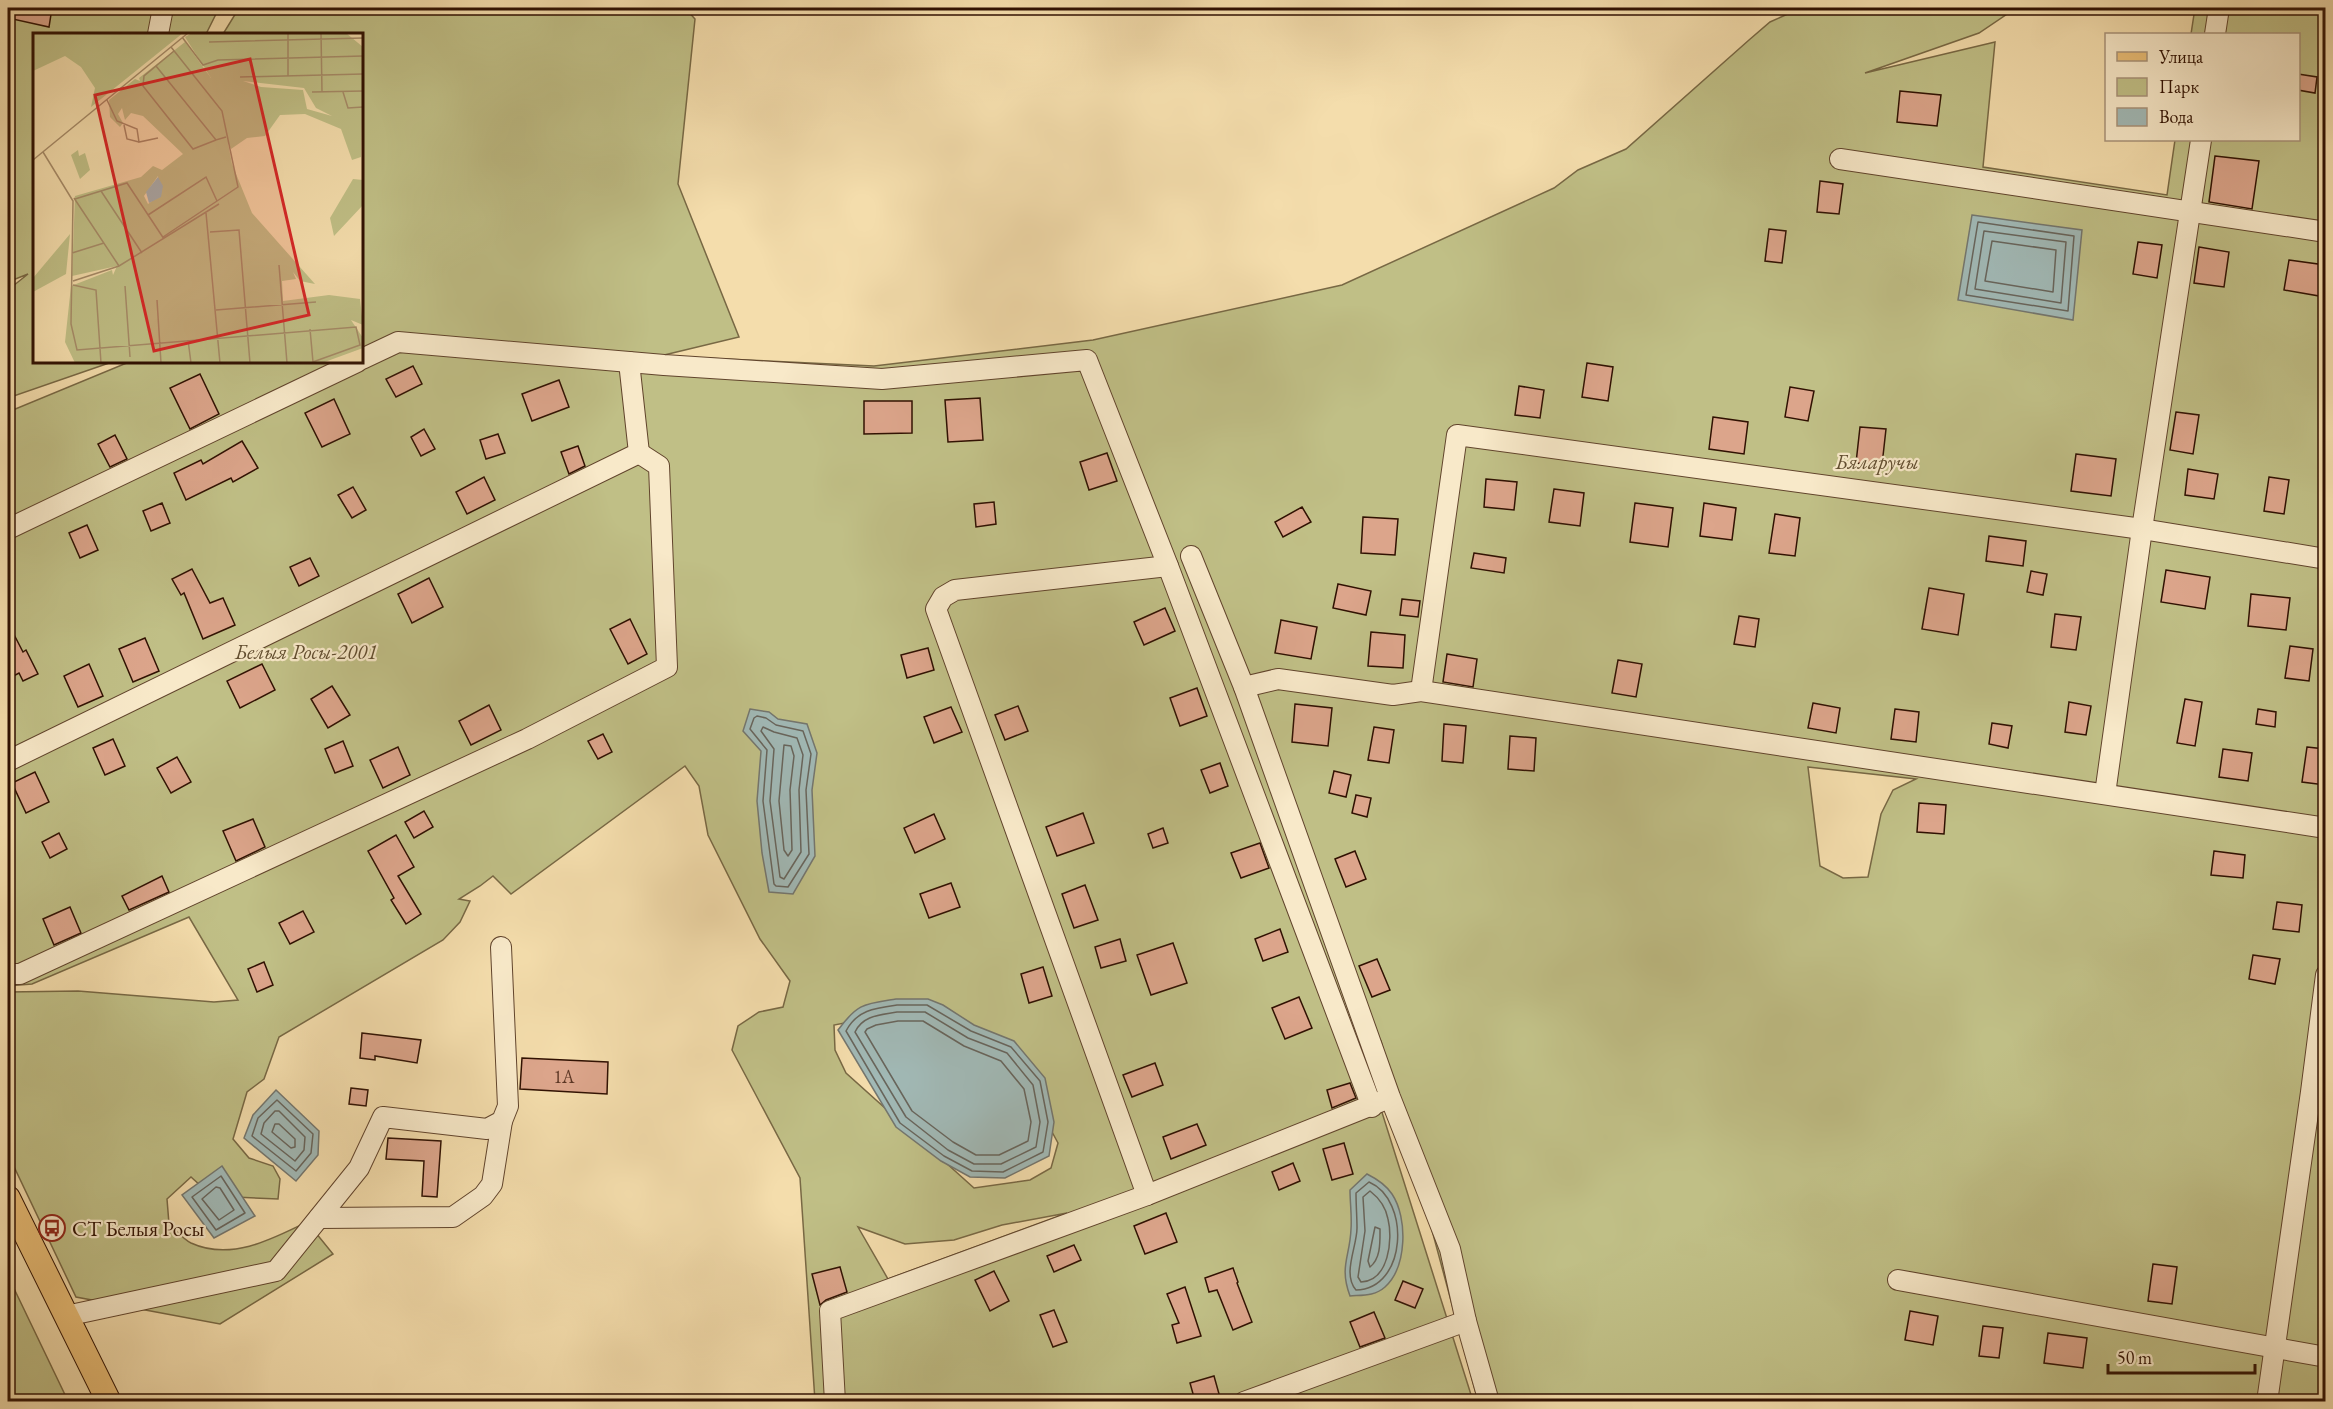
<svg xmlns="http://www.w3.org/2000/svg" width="2333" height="1409" font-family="'EB Garamond',serif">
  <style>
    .green { fill: #c0bf86; stroke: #786844; stroke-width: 1.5; fill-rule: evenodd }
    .water { fill: #a1b9b6; stroke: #74766e; stroke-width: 1.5 }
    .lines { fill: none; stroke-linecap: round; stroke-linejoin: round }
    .shore { stroke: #68655c; stroke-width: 1.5 }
    .building { fill: #dca58b; stroke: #301102; stroke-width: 1.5 }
    .minor-casing { stroke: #61442c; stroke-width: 22 }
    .major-casing { stroke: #301102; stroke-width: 26 }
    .minor { stroke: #f8e9c9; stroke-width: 20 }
    .major { stroke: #eabe76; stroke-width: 24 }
    .labels { text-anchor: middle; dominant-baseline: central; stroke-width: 4.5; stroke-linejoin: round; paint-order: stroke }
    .number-label { font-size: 18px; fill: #5b3624 }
    .park-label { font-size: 21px; font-style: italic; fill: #624e30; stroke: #f8e9c9 }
    .poi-label { font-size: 21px; fill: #301102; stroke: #f8e9c9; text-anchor: start }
    .inset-road { fill: none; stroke: #a68b68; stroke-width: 1.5 }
    .view { fill: #d62828; fill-opacity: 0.15; stroke: #d62828; stroke-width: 3 }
    .inset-edge { fill: none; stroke: #301102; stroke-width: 3 }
  </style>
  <rect width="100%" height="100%" fill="#f4ddac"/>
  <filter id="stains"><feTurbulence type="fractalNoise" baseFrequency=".00333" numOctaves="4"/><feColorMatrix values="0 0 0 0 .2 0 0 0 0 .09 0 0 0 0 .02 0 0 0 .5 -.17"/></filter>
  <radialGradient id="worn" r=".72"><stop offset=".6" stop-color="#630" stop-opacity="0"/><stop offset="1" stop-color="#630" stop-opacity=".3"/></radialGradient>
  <!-- green -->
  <g class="green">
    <path d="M8,8H219L206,34H34V362H112L8,398V290L28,274L8,282Z"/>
    <path d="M239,8H685L695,19L678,184L739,337L660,356L874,366L1093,340L1342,285L1554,188L1578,170L1626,149L1749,40L1770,22L1801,8H2016L1979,33L1865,73L1995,42L1983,167L2167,195L2175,140H2298V34H2191L2195,8H2325V1401H1478L1381,1041L1362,1049L1473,1401H815L800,1178L732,1050L738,1026L759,1012L783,1007L790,981L760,939L708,835L699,786L685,766L511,894L493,876L480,886L459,899L470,901L460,922L443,940L279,1037L264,1079L247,1092L233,1139L249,1158L273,1166L280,1179L278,1199L212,1196L191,1177L167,1199L169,1224C176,1230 183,1239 191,1243C230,1261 271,1240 307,1222L333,1254L220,1324L76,1297L8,1154V992L78,991L214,1002L238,1000L189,917L32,984L8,986V412L129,362H362V34H223ZM1808,767L1916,779L1893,790L1881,814L1868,877L1843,878L1820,866ZM880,1016L1011,1056L1058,1143L1051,1168L1030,1180L974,1188L846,1073L835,1050L834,1025ZM1067,1213L888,1279L858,1227L905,1244L954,1240L1002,1225Z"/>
    <path d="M8,1276L68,1401H8Z"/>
  </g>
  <!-- water -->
  <g class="water">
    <path d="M1972,215L2082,230L2073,320L1958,300Z"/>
    <path d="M750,709L769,712L778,719L807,724L817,753L812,790L815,856L793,894L769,892L762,853L757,801L761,751L743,731Z"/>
    <path d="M896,999H928L943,1005L974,1025L1014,1041L1045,1078L1054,1122L1049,1156L1005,1178L970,1177L941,1161L896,1127L838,1030C858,1003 864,1004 896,999Z"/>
    <path d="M276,1090L319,1131L318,1155L296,1181L244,1138L253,1115Z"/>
    <path d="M222,1166L255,1216L214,1238L182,1195Z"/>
    <path d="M1367,1174C1377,1179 1386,1185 1392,1194C1408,1218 1407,1267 1385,1287C1375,1296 1363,1295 1350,1296C1339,1266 1350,1257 1351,1229C1352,1216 1350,1203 1350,1190Z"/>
  </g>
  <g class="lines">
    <!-- shore -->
    <g class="shore">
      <path d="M1978,222L2074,236L2068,311L1966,295Z"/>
      <path d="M1984,231L2066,242L2061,303L1975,289Z"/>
      <path d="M1992,241L2056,250L2053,292L1985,281Z"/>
      <path d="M757,716L766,718L776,725L803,731L811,754L806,790L809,854L788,887L776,886L774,884L763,801L767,750L750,729L754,718Z"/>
      <path d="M763,727L774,732L797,738L803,755L799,790L801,852L784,879L780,877L770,801L774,749L761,731Z"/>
      <path d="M784,745L791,746L794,756L790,790L792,850L788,856L784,850L779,801Z"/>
      <path d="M897,1005H927L971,1031L1011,1047L1040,1081L1048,1122L1043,1152L1003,1172L972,1171L944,1156L900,1123L846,1031C857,1010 875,1008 897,1005Z"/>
      <path d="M897,1012H925L968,1038L1007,1053L1033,1085L1040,1122L1036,1147L1001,1164H974L948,1150L906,1117L855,1032C863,1015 881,1015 897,1012Z"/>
      <path d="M898,1021H923L964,1046L1001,1061L1024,1089L1031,1122L1028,1141L999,1155H976L953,1142L912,1111L865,1032L867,1029L876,1025Z"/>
      <path d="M277,1100L313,1134L311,1153L296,1171L252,1136L258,1118Z"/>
      <path d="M275,1111H279L305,1137L304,1150L295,1161L261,1134L264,1123Z"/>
      <path d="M275,1124H279L295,1139V1147L291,1148L272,1132Z"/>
      <path d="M221,1176L245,1213L216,1230L192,1197Z"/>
      <path d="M1369,1182C1411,1200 1407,1289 1356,1290C1342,1274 1357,1247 1357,1228C1357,1217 1356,1205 1356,1193Z"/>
      <path d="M216,1187L220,1188L234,1210L219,1220L202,1199Z"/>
      <path d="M1370,1191C1379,1198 1386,1208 1388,1219C1393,1239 1389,1281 1361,1282L1358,1277L1365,1231L1363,1197Z"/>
      <path d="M1375,1227L1380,1229C1380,1242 1381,1258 1370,1267L1368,1261Z"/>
    </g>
  </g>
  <!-- building -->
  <g class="building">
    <path d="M8,8H52L49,27L8,18Z"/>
    <path d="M2298,74L2317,77L2315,93L2298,90Z"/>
    <path d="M1900,91L1941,95L1937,126L1897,122Z"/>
    <path d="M2215,156L2259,161L2252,209L2209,202Z"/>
    <path d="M1820,181L1843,184L1839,214L1817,212Z"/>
    <path d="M1769,229L1786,231L1782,263L1765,261Z"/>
    <path d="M2138,242L2162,245L2157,278L2133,274Z"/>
    <path d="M2199,247L2229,252L2224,287L2194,283Z"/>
    <path d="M2289,260L2325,265V297L2284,290Z"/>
    <path d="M1587,363L1613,367L1608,401L1582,397Z"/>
    <path d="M413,366L422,384L396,397L386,379Z"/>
    <path d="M200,374L219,414L190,429L170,388Z"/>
    <path d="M559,380L569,407L532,421L522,394Z"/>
    <path d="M1519,386L1544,390L1540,418L1515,415Z"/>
    <path d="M1790,387L1814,391L1808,421L1785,417Z"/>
    <path d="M980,398L983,440L948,442L945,400Z"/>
    <path d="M334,399L350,434L322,447L305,413Z"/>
    <path d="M864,401H912V433L864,434Z"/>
    <path d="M2176,412L2199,415L2193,454L2170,450Z"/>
    <path d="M1713,417L1748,422L1744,454L1709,449Z"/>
    <path d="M1860,427L1886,429L1882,465L1856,463Z"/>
    <path d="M424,429L435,449L421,456L411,437Z"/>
    <path d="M498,434L505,453L486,459L480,440Z"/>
    <path d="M115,435L127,459L110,467L98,444Z"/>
    <path d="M242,441L258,468L233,482L231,478L186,500L174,473L201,460L203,464Z"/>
    <path d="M578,446L585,466L569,474L561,452Z"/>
    <path d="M1107,453L1117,481L1089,490L1080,462Z"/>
    <path d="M2076,454L2116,459L2111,496L2071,491Z"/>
    <path d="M2188,469L2218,474L2214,499L2185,495Z"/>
    <path d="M484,477L495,500L467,514L456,492Z"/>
    <path d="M2269,477L2289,480L2284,514L2264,511Z"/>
    <path d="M1486,479L1517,482L1514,510L1484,507Z"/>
    <path d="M353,487L366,510L352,518L338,495Z"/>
    <path d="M1554,489L1584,493L1580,526L1549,522Z"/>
    <path d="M994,502L996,524L976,527L974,504Z"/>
    <path d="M162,503L170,523L151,531L143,511Z"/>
    <path d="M1635,503L1673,508L1668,547L1630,542Z"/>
    <path d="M1704,503L1736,508L1732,540L1700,536Z"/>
    <path d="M1302,507L1311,522L1283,537L1275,522Z"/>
    <path d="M1775,514L1800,518L1795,556L1769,553Z"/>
    <path d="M1363,517L1398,519L1395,555L1361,553Z"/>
    <path d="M87,525L98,550L80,558L69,533Z"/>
    <path d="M1989,536L2026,541L2023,566L1986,561Z"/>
    <path d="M1474,553L1506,558L1504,573L1471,568Z"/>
    <path d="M310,558L319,576L299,586L290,567Z"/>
    <path d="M192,569L210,603L223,598L235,625L203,639L184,593L181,595L172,579Z"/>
    <path d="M2166,570L2210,577L2205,609L2161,602Z"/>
    <path d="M2031,571L2047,574L2043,595L2027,592Z"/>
    <path d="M429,578L443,607L412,623L398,594Z"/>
    <path d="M1338,584L1371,591L1366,615L1333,608Z"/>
    <path d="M1929,588L1964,594L1958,635L1922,629Z"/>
    <path d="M2251,594L2290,598L2286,630L2248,626Z"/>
    <path d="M1402,599L1420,601L1418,617L1400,615Z"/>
    <path d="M1165,608L1175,631L1144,645L1134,622Z"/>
    <path d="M2055,614L2081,617L2076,650L2051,647Z"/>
    <path d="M1739,616L1759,619L1755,647L1734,644Z"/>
    <path d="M630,619L647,654L628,664L610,629Z"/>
    <path d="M1281,620L1317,627L1311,659L1275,653Z"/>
    <path d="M8,623L23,652L26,650L38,674L23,681L19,673L8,679Z"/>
    <path d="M1371,632L1405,635L1403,668L1368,666Z"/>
    <path d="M145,638L159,671L133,682L119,649Z"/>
    <path d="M2290,646L2313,649L2309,681L2285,678Z"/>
    <path d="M928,648L934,670L907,678L901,655Z"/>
    <path d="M1447,654L1477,659L1473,687L1443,682Z"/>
    <path d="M1618,660L1642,664L1636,697L1612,693Z"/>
    <path d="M89,664L103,696L78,707L64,676Z"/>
    <path d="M262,664L275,690L240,708L227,681Z"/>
    <path d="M332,686L350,715L328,728L311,699Z"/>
    <path d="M1197,688L1207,716L1180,726L1170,698Z"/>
    <path d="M2185,699L2202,702L2195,746L2177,743Z"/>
    <path d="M2069,702L2091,706L2086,735L2065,732Z"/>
    <path d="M1813,703L1840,708L1836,733L1808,728Z"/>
    <path d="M1295,704L1332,708L1328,746L1292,742Z"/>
    <path d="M489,705L501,730L471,745L459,721Z"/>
    <path d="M1018,706L1028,731L1005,740L995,715Z"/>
    <path d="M951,707L962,732L934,743L924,717Z"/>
    <path d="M1895,709L1919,712L1916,742L1891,739Z"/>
    <path d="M2258,709L2276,712L2275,727L2256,724Z"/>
    <path d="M1992,723L2012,726L2008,748L1989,744Z"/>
    <path d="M1444,724L1466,726L1463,763L1442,761Z"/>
    <path d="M1374,727L1394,730L1389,763L1368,760Z"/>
    <path d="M603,734L612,752L598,759L588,741Z"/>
    <path d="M1510,736L1536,738L1534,771L1508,769Z"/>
    <path d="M113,739L125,766L105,775L93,748Z"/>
    <path d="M343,741L353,766L335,773L325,749Z"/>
    <path d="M398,747L410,775L383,788L370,760Z"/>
    <path d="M2307,747L2325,749V785L2302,782Z"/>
    <path d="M2223,749L2252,753L2248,781L2219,777Z"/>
    <path d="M177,757L191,782L171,793L157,768Z"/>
    <path d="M1220,763L1228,786L1210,793L1201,770Z"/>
    <path d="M1334,771L1351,775L1346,797L1329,793Z"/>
    <path d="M35,772L49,802L26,813L12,783Z"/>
    <path d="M1356,795L1371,798L1367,817L1352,813Z"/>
    <path d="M1919,803L1946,805L1944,834L1917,832Z"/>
    <path d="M424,811L433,827L414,838L405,822Z"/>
    <path d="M1083,813L1094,843L1057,856L1046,827Z"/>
    <path d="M934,814L945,839L915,853L904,828Z"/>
    <path d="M253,819L265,847L236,861L223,831Z"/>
    <path d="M1163,828L1168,843L1153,848L1148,834Z"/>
    <path d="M59,833L67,849L50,858L42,842Z"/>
    <path d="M396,835L414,867L398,876L421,914L406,924L391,900L394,898L368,851Z"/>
    <path d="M1260,843L1269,868L1241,878L1231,853Z"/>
    <path d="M1355,851L1366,879L1346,887L1335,859Z"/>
    <path d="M2214,851L2245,855L2243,878L2211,875Z"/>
    <path d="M162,876L169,892L129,910L122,896Z"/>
    <path d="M951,883L960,907L929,918L920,894Z"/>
    <path d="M1085,885L1098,920L1074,928L1062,894Z"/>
    <path d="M2277,902L2302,905L2299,932L2273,929Z"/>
    <path d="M70,907L81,933L54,945L43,919Z"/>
    <path d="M303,911L314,932L290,944L279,923Z"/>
    <path d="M1280,929L1288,952L1263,961L1255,939Z"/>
    <path d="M1120,939L1126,961L1101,968L1095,947Z"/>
    <path d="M1173,943L1187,983L1151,995L1137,955Z"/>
    <path d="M2253,955L2280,959L2275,984L2249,979Z"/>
    <path d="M1377,959L1390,990L1372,997L1359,966Z"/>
    <path d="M264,962L273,985L257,992L248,969Z"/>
    <path d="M1043,967L1052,996L1029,1003L1021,974Z"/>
    <path d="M1299,997L1312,1028L1285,1039L1272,1008Z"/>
    <path d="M362,1033L421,1040L417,1063L375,1056V1060L360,1058Z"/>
    <path d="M522,1058L608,1062L607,1094L520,1089Z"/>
    <path d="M1155,1063L1163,1085L1132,1097L1123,1075Z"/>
    <path d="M1350,1083L1356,1098L1332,1108L1327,1090Z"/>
    <path d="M351,1088L368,1090L366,1106L349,1104Z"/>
    <path d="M1197,1124L1206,1145L1171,1159L1163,1137Z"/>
    <path d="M388,1138L441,1141L437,1197L422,1196L424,1161L386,1159Z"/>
    <path d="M1344,1143L1353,1174L1332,1180L1323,1149Z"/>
    <path d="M1293,1163L1300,1181L1279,1190L1272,1172Z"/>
    <path d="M1166,1213L1177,1242L1145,1254L1134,1226Z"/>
    <path d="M1074,1245L1081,1260L1054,1272L1047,1256Z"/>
    <path d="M2153,1264L2177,1267L2172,1304L2148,1301Z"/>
    <path d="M840,1267L847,1292L826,1300L820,1305L812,1274Z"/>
    <path d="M1233,1268L1238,1282L1237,1283L1252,1322L1233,1330L1217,1290L1209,1292L1205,1278Z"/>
    <path d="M994,1271L1009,1301L990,1311L975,1280Z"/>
    <path d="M1403,1281L1423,1289L1415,1308L1395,1300Z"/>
    <path d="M1185,1287L1201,1336L1177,1343L1172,1325L1179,1323L1167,1294Z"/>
    <path d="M1054,1310L1067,1342L1053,1347L1040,1315Z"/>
    <path d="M1910,1311L1938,1316L1933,1345L1905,1340Z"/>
    <path d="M1374,1312L1385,1338L1360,1347L1350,1322Z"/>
    <path d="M1983,1326L2003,1328L1999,1358L1979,1356Z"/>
    <path d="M2048,1333L2087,1338L2083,1368L2044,1363Z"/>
    <path d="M1214,1376L1221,1401H1195L1190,1383Z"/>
  </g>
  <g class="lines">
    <defs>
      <g id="minor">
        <path d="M158,34L163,8"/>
        <path d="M2215,34L2219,8"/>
        <path d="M1840,159L2326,232"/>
        <path d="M362,359L398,342L664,365L882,379L1087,360L1168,566L1372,1107"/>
        <path d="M8,529L357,362"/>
        <path d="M1191,556L1244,687L1390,1097L1450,1249L1466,1321L1489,1402"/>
        <path d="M1244,687L1278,679L1393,695L1421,691L2326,828"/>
        <path d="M1421,691L1457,435L2142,529L2326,559"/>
        <path d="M8,761L639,453L629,362"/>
        <path d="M2105,794L2142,529L2201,140"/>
        <path d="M8,974H20L527,739L667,667L659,466L639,453"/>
        <path d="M1147,1195L936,609L943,597L955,590L1168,566"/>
        <path d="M319,1218L453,1217L483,1196L492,1184L502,1121"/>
        <path d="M1898,1280L2326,1357"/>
        <path d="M66,1316L276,1271L359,1168L383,1117L487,1129L502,1121L508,1106L501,947"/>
        <path d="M835,1402L830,1311L1147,1195L1382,1101"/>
        <path d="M1244,1402L1466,1321"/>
        <path d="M2267,1402L2311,1092L2326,975"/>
      </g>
      <path id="major" d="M8,1198L109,1402"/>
    </defs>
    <!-- minor casing -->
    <use href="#minor" class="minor-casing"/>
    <!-- major casing -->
    <use href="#major" class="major-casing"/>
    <!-- minor -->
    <use href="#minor" class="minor"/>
    <!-- major -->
    <use href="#major" class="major"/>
  </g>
  <!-- icons -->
  <defs>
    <symbol id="bus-ring" viewBox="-11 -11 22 22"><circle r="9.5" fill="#f8e9c9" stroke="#8f2418" stroke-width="1.5"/><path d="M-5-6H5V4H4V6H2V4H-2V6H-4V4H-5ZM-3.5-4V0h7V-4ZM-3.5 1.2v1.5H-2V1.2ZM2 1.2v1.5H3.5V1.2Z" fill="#8f2418"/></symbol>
  </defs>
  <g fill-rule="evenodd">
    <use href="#bus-ring" x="37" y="1213" width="30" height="30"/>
  </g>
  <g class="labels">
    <!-- number labels -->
    <g class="number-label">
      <text x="564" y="1076">1А</text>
    </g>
    <!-- park labels -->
    <g class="park-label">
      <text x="1877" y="461">Бяларучы</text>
      <text x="306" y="651">Белыя Росы-2001</text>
    </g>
    <!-- poi labels -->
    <g class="poi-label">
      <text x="72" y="1228">СТ Белыя Росы</text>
    </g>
  </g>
  <!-- overview -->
  <g transform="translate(33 33)">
    <rect width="330" height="330" fill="#f4ddac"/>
    <path d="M0,0H150L58,74L62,55L48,34L32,23L0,38ZM159,0H313L330,14L328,124L319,127L308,96L272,81L247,82L232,103L214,105L198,116L195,110L199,131L219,180L282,251L267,248L260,239L263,246L249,248L250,268L296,262L327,266L330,292L318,287L330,305V315L289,330H42L32,309L38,253L79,237L80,242L84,233L39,243L42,163L108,144L120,133L129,137L150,121L110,83L98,80L92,87L89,75L85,81L90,90L87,94L77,84L76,67L102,46L107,48L106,45L152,9L178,45L152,4ZM210,48L271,55L283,75L299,83L274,76L270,57L228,54ZM125,143L126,163L115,171L111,163ZM45,117L46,123L52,120L57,137L47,146L38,122ZM320,146L330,147V172L301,203L297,185ZM37,201L33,241L0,259V245Z" fill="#c0bf86" fill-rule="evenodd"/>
    <path d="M125,144L130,153L128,164L116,170L113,159Z" fill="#a1b9b6"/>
    <path class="inset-road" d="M255,0V43M288,0L289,59M149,4L170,32L185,27L330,23M176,9L330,5M141,18L111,43L110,53L160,116L183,107M123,33L183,107L193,104M207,44L330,41M279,59L330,58M310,59L315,75L330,74M74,67L84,88L104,96L106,109L125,105M91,92L94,106L106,109M10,119L40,168L38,291L44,317L323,294L327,312L277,330M0,127L155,0M68,158L109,220M41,165L86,233M42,166L94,150L131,206M173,180L187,330M115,182L173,144L184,168M177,199L206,197L217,330M130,204L205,154L189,78L138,14M39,220L71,210M246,232L254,330M40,248L86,233L186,171M40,252L63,257L68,330M92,253L97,324M124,267L128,330M183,277L283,269M277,296L280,329M155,307L158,330"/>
    <path class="view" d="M217,26L276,282L121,318L62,62Z"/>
    <rect width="330" height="330" class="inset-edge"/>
  </g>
  <!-- margin -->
  <rect width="2333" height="1409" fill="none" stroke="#f4ddac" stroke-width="30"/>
  <rect x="9" y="9" width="2315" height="1391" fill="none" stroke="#301102" stroke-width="3"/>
  <rect x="15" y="15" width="2303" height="1379" fill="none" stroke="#301102" stroke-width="1.5"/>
  <!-- legend -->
  <rect x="2105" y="33" width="195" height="108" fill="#f8e9c9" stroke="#a89379" stroke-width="1.5"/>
  <rect x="2117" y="52" width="30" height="9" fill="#eabe76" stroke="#a89379" stroke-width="1.5"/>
  <text x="2159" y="63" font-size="18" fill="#301102">Улица</text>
  <rect x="2117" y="78" width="30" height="18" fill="#c0bf86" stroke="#a89379" stroke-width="1.5"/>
  <text x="2159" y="93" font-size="18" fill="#301102">Парк</text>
  <rect x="2117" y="108" width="30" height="18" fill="#a1b9b6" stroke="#a89379" stroke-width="1.5"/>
  <text x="2159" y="123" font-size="18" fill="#301102">Вода</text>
  <!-- scale -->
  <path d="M2108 1364v9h147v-9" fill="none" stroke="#301102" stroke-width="3"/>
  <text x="2117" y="1364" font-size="18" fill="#301102" stroke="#f8e9c9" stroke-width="4.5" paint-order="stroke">50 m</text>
  <rect width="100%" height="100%" filter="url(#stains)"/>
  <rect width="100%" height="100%" fill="url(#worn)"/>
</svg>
